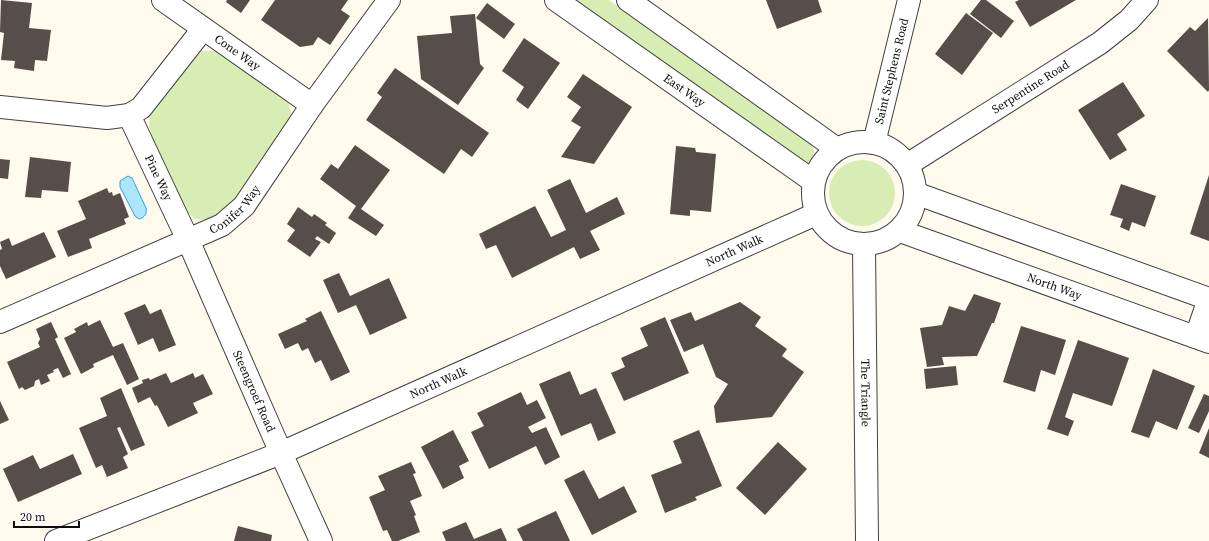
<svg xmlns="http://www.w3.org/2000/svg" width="1209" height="541" font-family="'Source Serif 4',serif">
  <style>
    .green { fill: #d7edb4 }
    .water { fill: #ade6fc; stroke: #2da5da }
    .building { fill: #574d49 }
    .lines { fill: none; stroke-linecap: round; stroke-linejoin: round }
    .street-casing { stroke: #404040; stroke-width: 24 }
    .street { stroke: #fff; stroke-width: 22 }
    .labels { text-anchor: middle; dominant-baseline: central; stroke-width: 4; stroke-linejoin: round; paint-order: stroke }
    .street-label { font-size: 12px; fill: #0d0d0d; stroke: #fff }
  </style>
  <rect width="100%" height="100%" fill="#fffaee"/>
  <!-- green -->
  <g class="green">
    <path d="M572,0H609L810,143C817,151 815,160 805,163Z"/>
    <path d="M203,51H220L283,95L289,104L292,119L231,212L215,221L195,219L181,206L154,144L149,127L150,114L190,59Z"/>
    <circle cx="862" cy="193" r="33"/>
  </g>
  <!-- water -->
  <path class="water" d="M128,176L132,178L146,208C147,214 145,217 139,219L135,216L120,187V181Z"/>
  <!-- building -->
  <g class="building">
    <path d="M1,0L32,3L29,28L51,30L47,61L35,60L34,71L14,68L15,61L1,60L4,33L0,32Z"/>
    <path d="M227,0H250L241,13L226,2Z"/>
    <path d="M275,0H348L341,10L350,16L330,45L318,37L313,45L300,47L261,20Z"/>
    <path d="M766,0H818L822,12L777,29Z"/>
    <path d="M981,0H986L1014,21L1001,38L970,14Z"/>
    <path d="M1019,0H1076L1030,27L1015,2Z"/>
    <path d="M487,3L515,24L504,39L476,18Z"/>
    <path d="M966,13L993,33L962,75L935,54Z"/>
    <path d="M475,14L480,64L484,68L458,105L421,79L417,36L452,33L450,16Z"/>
    <path d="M1208,18L1209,90L1208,92L1167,51L1190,27L1195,31Z"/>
    <path d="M524,38L560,63L528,109L516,100L524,87L502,71Z"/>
    <path d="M395,68L489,133L472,157L461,149L444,174L366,120L382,97L377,93Z"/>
    <path d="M583,74L632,107L594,164L561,157L581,127L571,121L581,107L567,97Z"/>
    <path d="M1123,82L1145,116L1117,134L1127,150L1110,160L1078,110Z"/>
    <path d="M355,145L390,170L361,209L384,225L376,236L348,218L356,206L320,179L331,164L338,169Z"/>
    <path d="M676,146L695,148L696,152L716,154L711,212L690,210V216L670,214Z"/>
    <path d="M30,157L71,162L68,192L42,190L41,198L25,197Z"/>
    <path d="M0,159L10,160L8,179L0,178Z"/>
    <path d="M1209,175V241L1190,234Z"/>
    <path d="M570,179L586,213L617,197L625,214L590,231L600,250L580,259L574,247L512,278L496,245L486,249L479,234L535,206L551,237L566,230L547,190Z"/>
    <path d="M1121,184L1156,196L1145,227L1132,222L1129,231L1120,227L1123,219L1110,215Z"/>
    <path d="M107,188L109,193L112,192L113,196L120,193L129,217L124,219L126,224L89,239L92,248L68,257L57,231L86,219L78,201Z"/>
    <path d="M298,207L312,217L314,214L327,223L325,225L336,233L329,244L317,236L315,239L321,242L310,257L287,241L295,230L287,224Z"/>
    <path d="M44,232L56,257L6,279L0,266V250L2,249L0,242L9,238L12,246Z"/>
    <path d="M339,273L350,296L389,278L407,318L370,335L356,305L338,313L323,280Z"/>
    <path d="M974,294L1001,303L994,323H992L977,356L942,357L944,365L927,367L920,328L942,325L949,306L965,311Z"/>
    <path d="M740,302L761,317L755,326L787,349L782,356L804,372L772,417L716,423L714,406L728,384L716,377L703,344L684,352L670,320L691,312L695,321Z"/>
    <path d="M145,304L150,314L161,309L176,345L159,352L153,338L138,345L124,313Z"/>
    <path d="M321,311L350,372L331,381L321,360L315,363L308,348L302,351L298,343L285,349L278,334L307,321L305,319Z"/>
    <path d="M665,317L689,373L624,401L611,373L625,367L621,358L648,346L640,328Z"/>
    <path d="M100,320L113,347L123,343L139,379L127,385L113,355L93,364L94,367L81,374L64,338L76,332L74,329L87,322L88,326Z"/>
    <path d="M51,322L58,337L55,339L71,374L63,378L58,368L53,370L54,372L47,375L50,381L41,385L39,379L35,381L34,386L25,390L22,387L19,389L7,362L40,347L38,343L40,339L36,329Z"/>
    <path d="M1021,326L1066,340L1055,375L1041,370L1035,392L1003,382Z"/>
    <path d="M1078,340L1129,358L1112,406L1073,393L1065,417L1074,421L1068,436L1047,429Z"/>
    <path d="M956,366L958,385L926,389L924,369Z"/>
    <path d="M1153,369L1195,386L1177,430L1156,421L1149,438L1131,432Z"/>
    <path d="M570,371L580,395L596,388L616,433L598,441L591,423L561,436L539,384Z"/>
    <path d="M166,373L171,383L193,373L195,378L203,374L213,394L193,403L198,413L168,427L157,405L155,406L150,397L138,403L132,388L143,383L142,380L149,378L150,380Z"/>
    <path d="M121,388L145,445L131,451L120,427L117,428L128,454L123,457L128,468L107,477L102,465L96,468L79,428L107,416L100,398Z"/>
    <path d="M521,392L527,405L537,400L546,418L528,427L532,433L546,427L560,457L545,465L536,446L489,469L471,432L484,426L477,413Z"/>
    <path d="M1204,394L1209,396V411L1199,433L1188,428Z"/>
    <path d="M0,401L9,420L0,424Z"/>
    <path d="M1209,428V458L1199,453Z"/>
    <path d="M453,430L469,461L459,466L464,478L443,489L421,447Z"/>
    <path d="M699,430L722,486L695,497L697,500L665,513L651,475L682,463L673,441Z"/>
    <path d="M778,442L807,469L765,515L736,488Z"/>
    <path d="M73,454L82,474L18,502L3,469L33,455L40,469Z"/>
    <path d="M411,462L416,473L413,474L422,496L410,501L416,515L414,516L420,532L398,541H392L387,530L383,531L369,497L385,490L378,476Z"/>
    <path d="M584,470L599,499L624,486L637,512L592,535L564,480Z"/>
    <path d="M556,511L570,541H523L517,529Z"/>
    <path d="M466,522L474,539L501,528L507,541H446L442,532Z"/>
    <path d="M238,526L272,535L271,541H234Z"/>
  </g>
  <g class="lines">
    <defs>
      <g id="street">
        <path id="s1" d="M163,0L312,105"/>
        <path id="s2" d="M556,0L813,181"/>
        <path d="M628,0L837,149"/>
        <path id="s3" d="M0,107L107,118L129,115L188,240L281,453L321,541"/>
        <path d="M129,115L141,108L203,29"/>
        <circle cx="864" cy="193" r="51"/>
        <path id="s4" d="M874,143L909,0"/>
        <path id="s5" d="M907,165L1100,43L1129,20L1147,0"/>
        <path d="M915,193L1209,299"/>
        <path id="s6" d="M900,231L1209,342"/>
        <path id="s7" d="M864,245L867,541"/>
        <path id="s8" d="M0,322L222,225L244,206L312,105L389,0"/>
        <path d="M1196,337L1209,299"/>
        <path id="s9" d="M56,541L281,453L816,214"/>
      </g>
    </defs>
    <!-- street casing -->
    <use href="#street" class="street-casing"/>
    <!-- street -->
    <use href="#street" class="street"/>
  </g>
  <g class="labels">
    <!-- street labels -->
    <g class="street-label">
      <text stroke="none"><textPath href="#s1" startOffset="91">Cone Way</textPath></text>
      <text stroke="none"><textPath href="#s4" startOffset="74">Saint Stephens Road</textPath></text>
      <text stroke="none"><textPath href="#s5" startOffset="146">Serpentine Road</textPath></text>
      <text stroke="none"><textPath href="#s2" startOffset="157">East Way</textPath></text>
      <text stroke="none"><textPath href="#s3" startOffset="199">Pine Way</textPath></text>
      <text stroke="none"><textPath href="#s8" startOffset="262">Conifer Way</textPath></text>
      <text stroke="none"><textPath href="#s9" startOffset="738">North Walk</textPath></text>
      <text stroke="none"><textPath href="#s6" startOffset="164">North Way</textPath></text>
      <text stroke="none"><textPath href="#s9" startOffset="414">North Walk</textPath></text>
      <text stroke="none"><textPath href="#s3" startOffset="433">Steengroef Road</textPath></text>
      <text stroke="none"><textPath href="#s7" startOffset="148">The Triangle</textPath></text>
    </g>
  </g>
  <!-- scale -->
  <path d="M14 521v6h65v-6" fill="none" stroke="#0d0d0d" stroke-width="2"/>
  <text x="20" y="521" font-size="12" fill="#0d0d0d" stroke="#ffffff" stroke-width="3" paint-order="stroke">20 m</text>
</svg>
